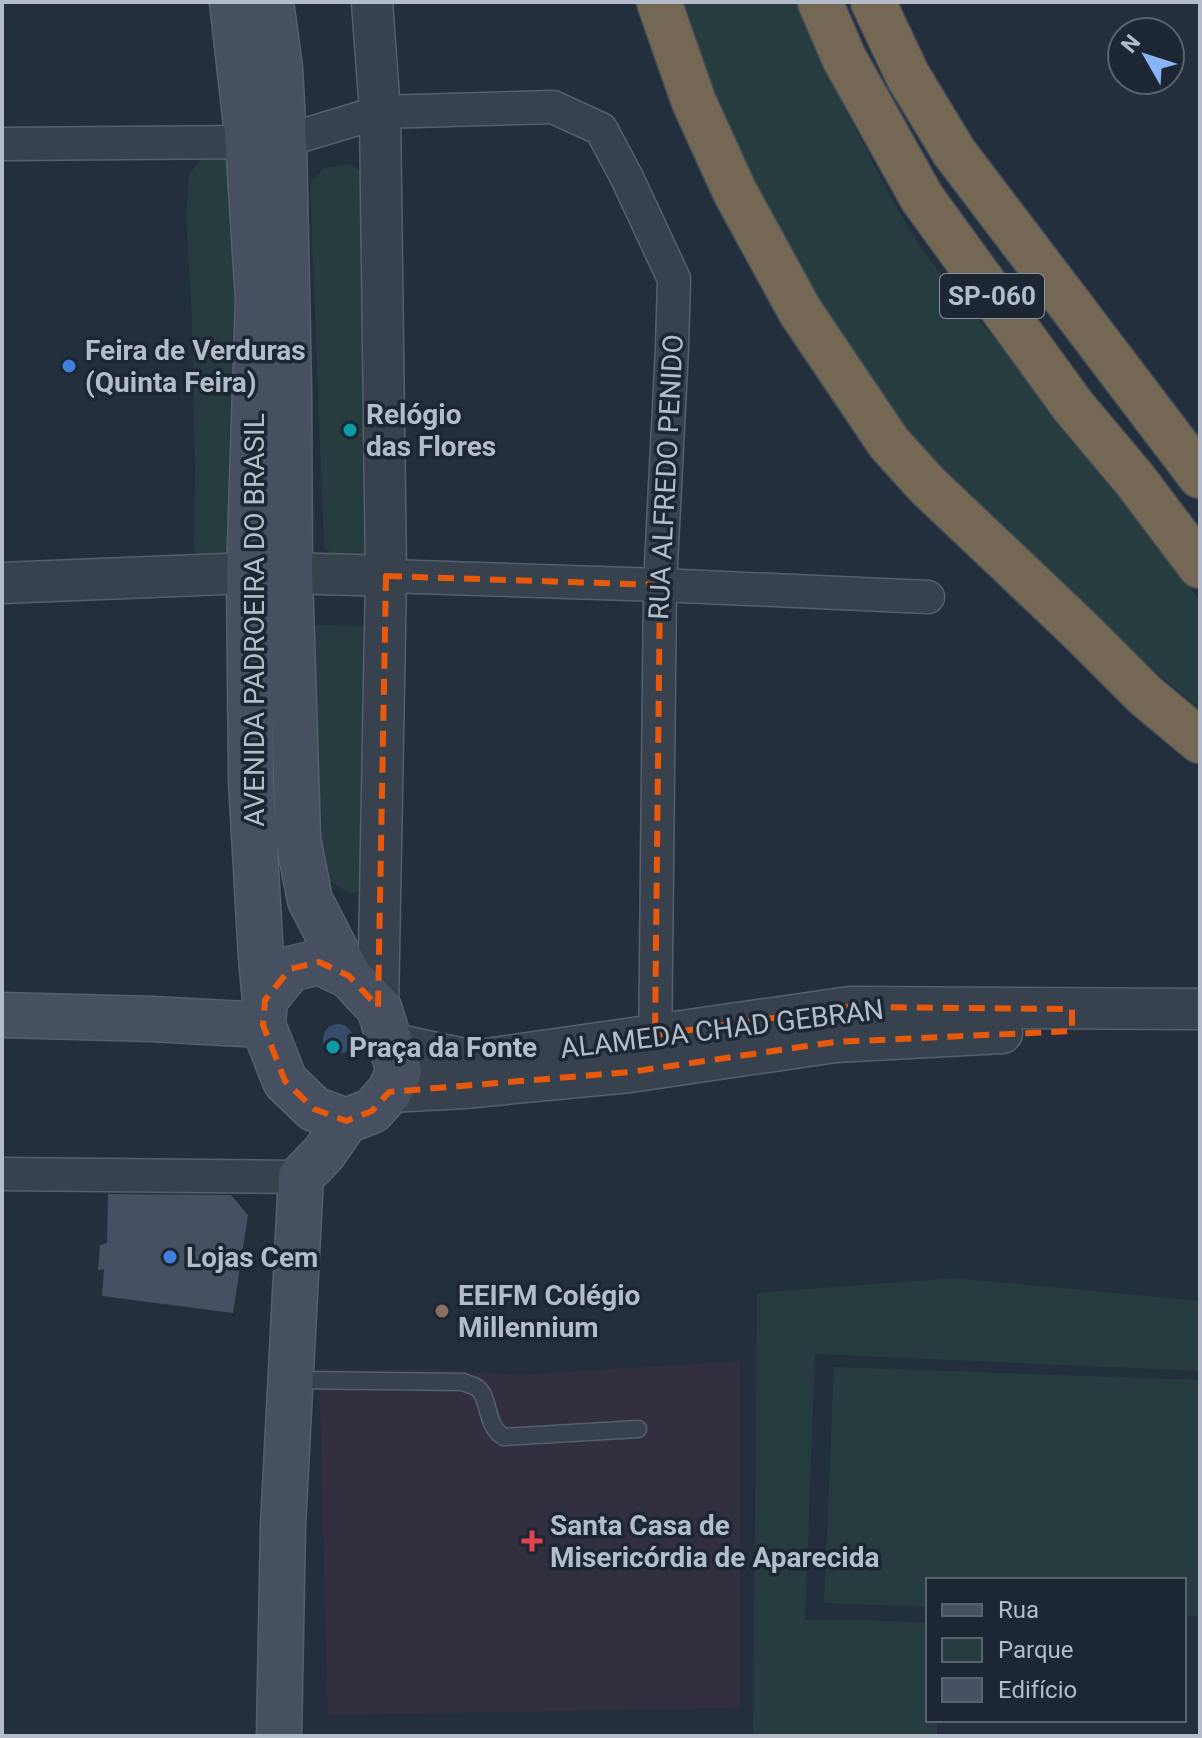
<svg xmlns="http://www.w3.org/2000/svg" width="1202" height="1738" font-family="Roboto,sans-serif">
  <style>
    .medical { fill: #32303f }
    .green { fill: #263c3f }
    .water { fill: #394c67 }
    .building { fill: #455162 }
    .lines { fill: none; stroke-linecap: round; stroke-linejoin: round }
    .service-casing { stroke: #565f6c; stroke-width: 19 }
    .minor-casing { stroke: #565f6c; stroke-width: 35 }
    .tertiary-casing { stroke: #565f6c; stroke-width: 43 }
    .secondary-casing { stroke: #565f6c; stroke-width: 47 }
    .motorway-casing { stroke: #434c59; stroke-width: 47 }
    .service { stroke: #38414e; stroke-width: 16 }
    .minor { stroke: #38414e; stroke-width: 32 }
    .tertiary { stroke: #38414e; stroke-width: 40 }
    .secondary { stroke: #465061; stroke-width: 44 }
    .motorway { stroke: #746855; stroke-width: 44 }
    .marked { fill: none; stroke: #e8590c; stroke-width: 6; stroke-dasharray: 16 10; stroke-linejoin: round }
    .shop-dot { fill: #3f7fe0; stroke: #1d2633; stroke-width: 3 }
    .culture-dot { fill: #0f9aa8; stroke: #1d2633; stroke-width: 3 }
    .education-dot { fill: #8d6e63; stroke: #1d2633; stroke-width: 3 }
    .health-dot { fill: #e0444e; stroke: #1d2633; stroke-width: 3 }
    .labels { text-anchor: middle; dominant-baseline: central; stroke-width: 7; stroke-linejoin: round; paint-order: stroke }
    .shield { fill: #1d2633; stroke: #878f9c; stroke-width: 2 }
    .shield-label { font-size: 26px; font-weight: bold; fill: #b4bcc9 }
    .poi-label { font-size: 28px; font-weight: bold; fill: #b4bcc9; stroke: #1d2633; text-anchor: start }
    .street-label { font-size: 28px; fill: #b4bcc9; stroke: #1d2633 }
  </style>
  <rect width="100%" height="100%" fill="#242f3e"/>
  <!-- medical -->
  <path class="medical" d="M740,1361V1708L328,1715L319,1369H438L517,1375Z"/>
  <!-- green -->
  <g class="green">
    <path d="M674,2H798L821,59L844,107L895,205L918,243L947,283L1093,453L1200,601V709L1073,601L950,492L780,262Z"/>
    <path d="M203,157H234L239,192L236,539C225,552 217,558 200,560L194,548L195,471L192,319L186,216L189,174Z"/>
    <path d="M349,164L365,173L375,539L364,554L336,556L324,547L310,183L324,168Z"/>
    <path d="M312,625L371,626L366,888L350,894L330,881L322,863Z"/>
    <path d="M955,1278L1200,1301V1371L815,1354L805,1620H871L928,1623V1720H937V1736H753L757,1293Z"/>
    <path d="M834,1367L1200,1380V1566L1198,1616H1184V1580H928V1607L824,1603Z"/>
  </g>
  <!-- water -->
  <circle class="water" cx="338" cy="1039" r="15"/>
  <!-- building -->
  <path class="building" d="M108,1194L231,1195L248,1215L233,1313L102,1296L104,1269L98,1270L100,1245L107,1243Z"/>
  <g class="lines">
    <defs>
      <path id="service" d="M293,1380L463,1382C465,1383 474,1386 476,1387C491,1396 484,1426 504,1437L638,1429"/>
      <g id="minor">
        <path d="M284,141L380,112L553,107L601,129L627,178L674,279L672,348L660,585L655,1057"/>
        <path d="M2,144L248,142"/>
        <path d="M386,576L660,585L928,597"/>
        <path d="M2,1174L301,1177"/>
      </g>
      <g id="tertiary">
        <path d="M372,2L380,112L386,576L378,1007"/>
        <path d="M290,573L386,576"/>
        <path d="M2,583L249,573"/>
        <path d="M390,1043L473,1061L850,1007L1200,1009"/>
        <path d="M389,1092L464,1088L630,1072L835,1042L1002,1033"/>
      </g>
      <g id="secondary">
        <path d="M232,2L248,142L258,300L249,573L251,781L261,958L265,1000L263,1025L285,1081L314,1109L346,1121L372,1111L389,1092L399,1071L379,1008L349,976L319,962L290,969L265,1000"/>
        <path d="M271,2L280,68L284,141L289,390L290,573L298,839L310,900L349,976"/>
        <path d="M2,1015L152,1019L263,1025"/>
        <path d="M279,1736L283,1526L301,1177L324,1153L346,1121"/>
      </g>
      <g id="motorway">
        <path d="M659,2L694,102L735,192L800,311L889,443L927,485L1082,632L1146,696L1200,741"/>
        <path d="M820,2L844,58L922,198L1073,406L1135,480L1200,566"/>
        <path d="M873,2L908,76L954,152L1200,476"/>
      </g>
    </defs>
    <!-- service casing -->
    <use href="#service" class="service-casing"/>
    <!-- minor casing -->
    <use href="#minor" class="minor-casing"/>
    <!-- tertiary casing -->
    <use href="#tertiary" class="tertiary-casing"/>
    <!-- secondary casing -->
    <use href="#secondary" class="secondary-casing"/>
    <!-- motorway casing -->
    <use href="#motorway" class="motorway-casing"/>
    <!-- service -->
    <use href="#service" class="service"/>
    <!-- minor -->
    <use href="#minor" class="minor"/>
    <!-- tertiary -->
    <use href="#tertiary" class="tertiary"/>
    <!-- secondary -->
    <use href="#secondary" class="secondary"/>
    <!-- motorway -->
    <use href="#motorway" class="motorway"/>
  </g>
  <!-- marked area -->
  <path class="marked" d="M386,576L660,585L655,1035L850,1007L1072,1009V1031L835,1042L630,1072L389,1092L372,1111L346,1121L314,1109L285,1081L263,1025L265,1000L290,969L319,962L349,976L378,1007Z"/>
  <!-- markers -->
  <g class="shop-dot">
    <circle cx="69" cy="366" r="8"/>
    <circle cx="170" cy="1257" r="8"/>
  </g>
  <g class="culture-dot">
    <circle cx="350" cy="430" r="8"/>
    <circle cx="333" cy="1047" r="8"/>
  </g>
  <circle class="education-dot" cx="442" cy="1311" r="8"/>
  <path class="health-dot" d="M528 1529h8v8h8v8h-8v8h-8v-8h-8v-8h8z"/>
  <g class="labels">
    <!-- shield labels -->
    <rect class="shield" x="940" y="274" width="104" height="44" rx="6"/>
    <g class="shield-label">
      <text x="992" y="296">SP-060</text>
    </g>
    <!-- poi labels -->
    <g class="poi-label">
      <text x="85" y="350">Feira de Verduras<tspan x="85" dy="32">(Quinta Feira)</tspan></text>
      <text x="366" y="414">Relógio<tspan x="366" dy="32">das Flores</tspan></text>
      <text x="349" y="1047">Praça da Fonte</text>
      <text x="186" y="1257">Lojas Cem</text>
      <text x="458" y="1295">EEIFM Colégio<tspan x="458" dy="32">Millennium</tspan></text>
      <text x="550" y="1525">Santa Casa de<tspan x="550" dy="32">Misericórdia de Aparecida</tspan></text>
    </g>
    <!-- street labels -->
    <g class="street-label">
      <text transform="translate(666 477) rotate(-87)">RUA ALFREDO PENIDO</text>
      <text transform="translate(254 620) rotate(-90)">AVENIDA PADROEIRA DO BRASIL</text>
      <text transform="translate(722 1029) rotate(-7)">ALAMEDA CHAD GEBRAN</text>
    </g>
  </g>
  <!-- border -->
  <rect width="1202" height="1738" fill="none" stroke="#b4bcc9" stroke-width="8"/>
  <!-- legend -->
  <rect x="926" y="1578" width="260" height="144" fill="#1d2633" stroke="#59626f" stroke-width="2"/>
  <rect x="942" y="1604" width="40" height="12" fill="#465061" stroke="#59626f" stroke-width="2"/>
  <text x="998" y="1618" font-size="24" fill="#b4bcc9">Rua</text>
  <rect x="942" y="1638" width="40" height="24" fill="#263c3f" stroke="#59626f" stroke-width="2"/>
  <text x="998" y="1658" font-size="24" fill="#b4bcc9">Parque</text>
  <rect x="942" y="1678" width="40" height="24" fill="#455162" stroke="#59626f" stroke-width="2"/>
  <text x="998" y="1698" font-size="24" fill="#b4bcc9">Edifício</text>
  <!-- north arrow -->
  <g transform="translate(1146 56) rotate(309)"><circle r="38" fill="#1d2633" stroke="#59626f" stroke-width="2"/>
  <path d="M0-6L14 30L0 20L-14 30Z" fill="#8ab4f8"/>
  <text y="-12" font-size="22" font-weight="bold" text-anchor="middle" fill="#b4bcc9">N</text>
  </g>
</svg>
